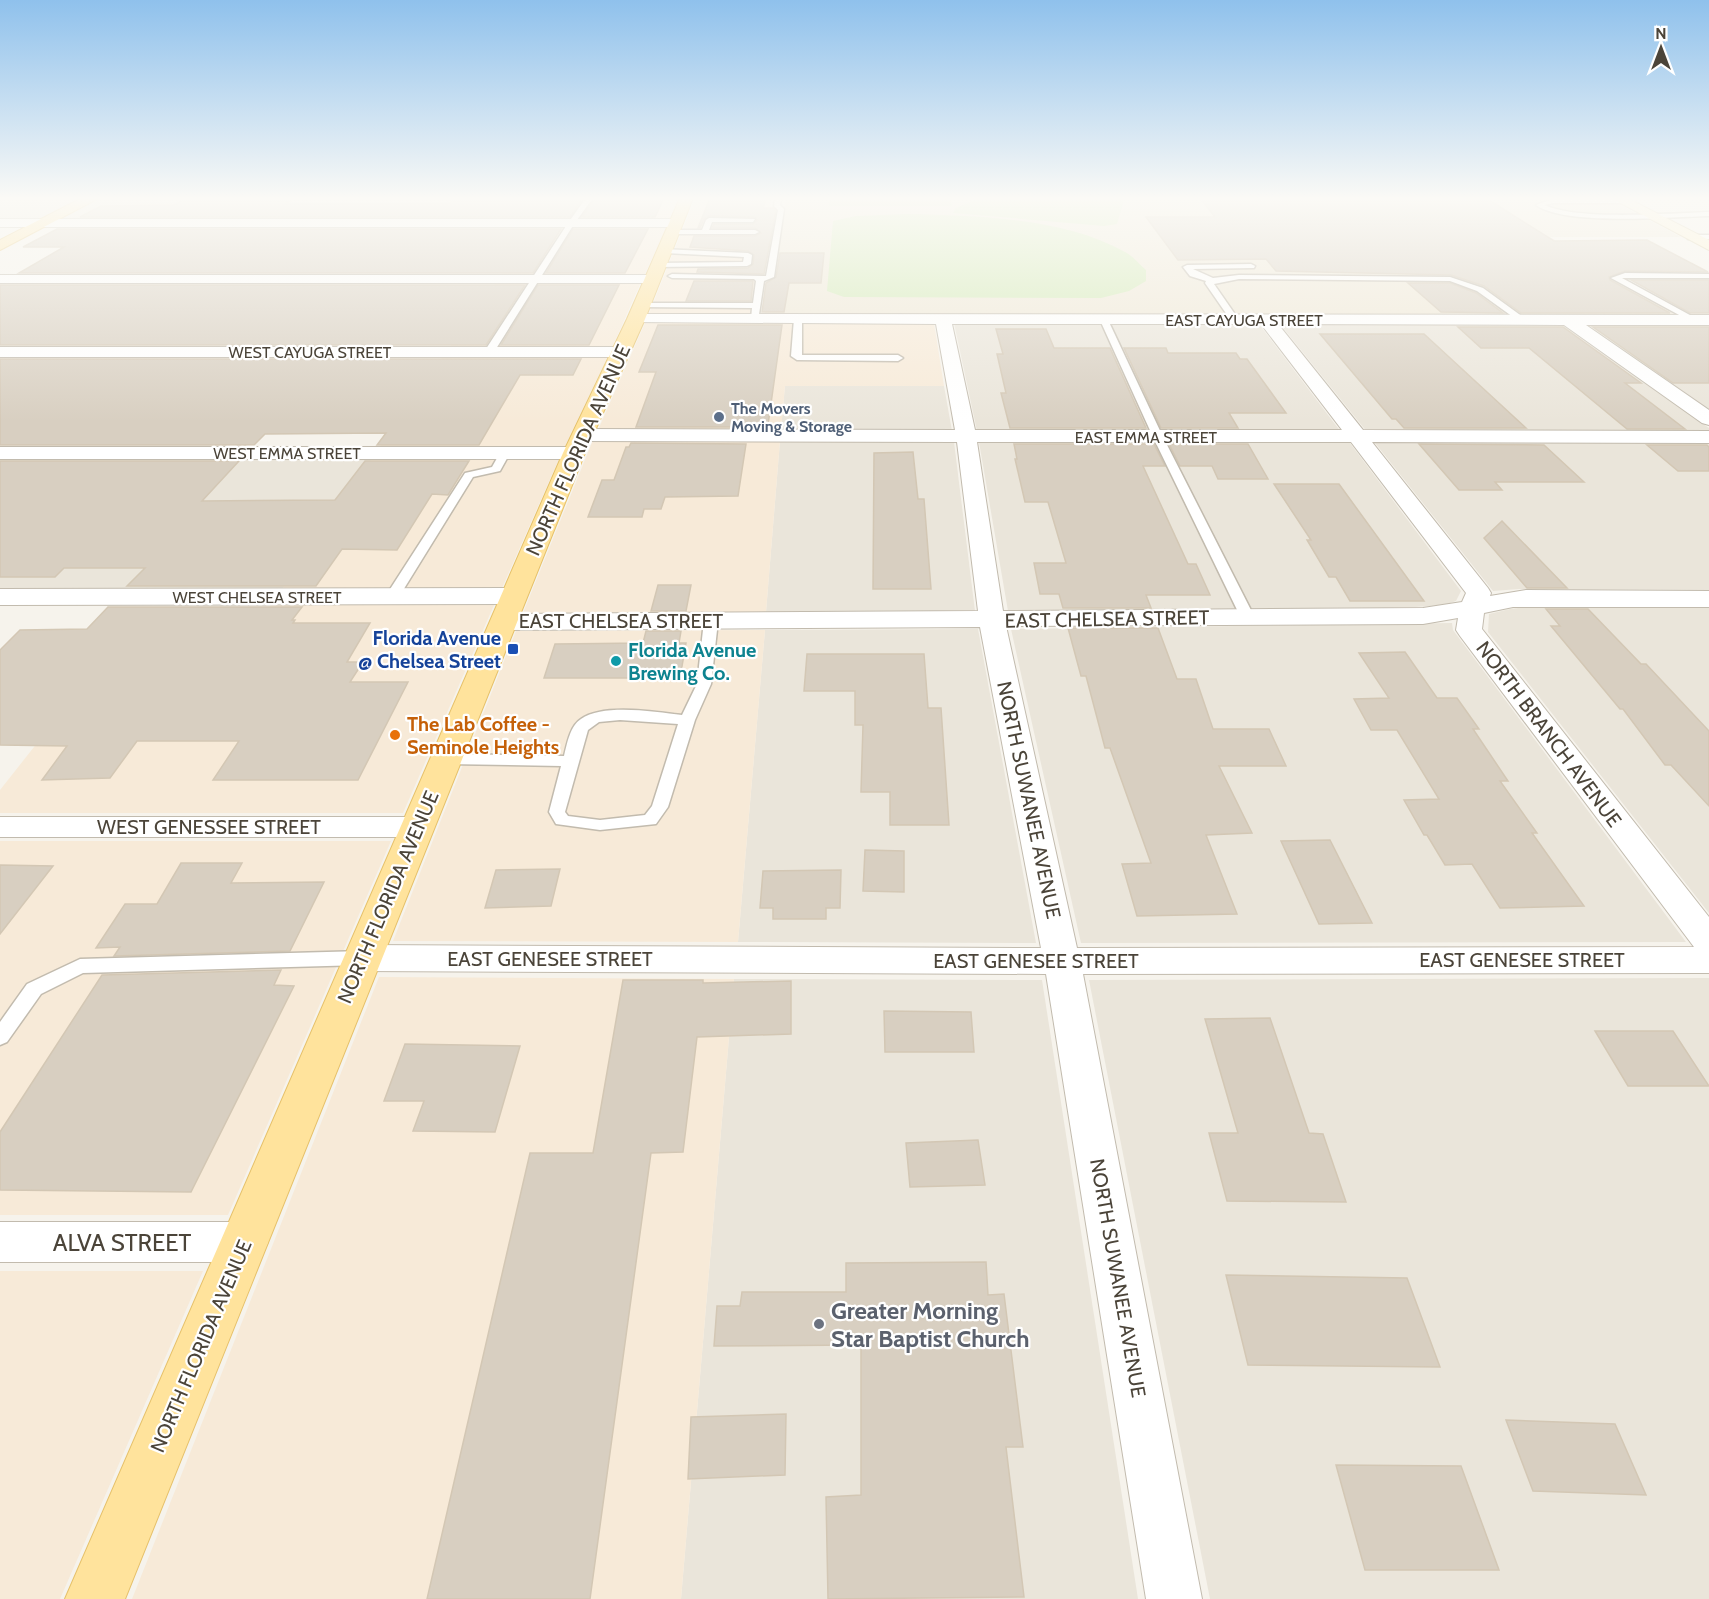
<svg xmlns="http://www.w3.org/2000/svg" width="1709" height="1599" font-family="Cabin,sans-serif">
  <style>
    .residential { fill: #eae5da }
    .commercial { fill: #f7ead8 }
    .education { fill: #efe8d6 }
    .green { fill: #d2eab5 }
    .building { fill: #d8cfc1; stroke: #d3c7b4; stroke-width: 1.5 }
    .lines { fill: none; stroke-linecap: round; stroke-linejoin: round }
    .lane-casing { stroke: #c2bbae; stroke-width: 3 }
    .street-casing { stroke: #c2bbae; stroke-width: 2 }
    .secondary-casing { stroke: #d6c79b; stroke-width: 2 }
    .primary-casing { stroke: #e6c16a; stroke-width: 2 }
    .lane { fill: #fff; fill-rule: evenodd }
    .street { fill: #fff; fill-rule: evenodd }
    .secondary { fill: #fff3cd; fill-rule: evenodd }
    .primary { fill: #ffe39c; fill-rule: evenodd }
    .service-dot { fill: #5c6f8a; stroke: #fff; stroke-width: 2 }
    .transit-dot { fill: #1a4fb4; stroke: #fff; stroke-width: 2 }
    .culture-dot { fill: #0f9aa8; stroke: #fff; stroke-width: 2 }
    .food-dot { fill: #e8710a; stroke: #fff; stroke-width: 2 }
    .worship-dot { fill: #6b7280; stroke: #fff; stroke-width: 2 }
    .labels { text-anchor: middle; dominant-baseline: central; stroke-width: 4.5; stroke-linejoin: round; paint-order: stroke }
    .far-street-label { font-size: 16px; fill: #4b4439; stroke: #fff }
    .far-service-label { font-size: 16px; font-weight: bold; fill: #4e5e75; stroke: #fff; text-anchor: start }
    .street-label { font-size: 20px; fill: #4b4439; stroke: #fff }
    .transit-label { font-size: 20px; font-weight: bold; fill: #164399; stroke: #fff; text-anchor: end }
    .culture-label { font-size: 20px; font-weight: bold; fill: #0d838f; stroke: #fff; text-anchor: start }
    .food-label { font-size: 20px; font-weight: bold; fill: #c56008; stroke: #fff; text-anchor: start }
    .near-street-label { font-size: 24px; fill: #4b4439; stroke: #fff }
    .near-worship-label { font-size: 24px; font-weight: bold; fill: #5b616d; stroke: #fff; text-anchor: start }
  </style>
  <rect width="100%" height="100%" fill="#f6f3ec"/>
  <!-- residential -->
  <g class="residential">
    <path d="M0,198H85L41,221H0Z"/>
    <path d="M101,198H555L539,221H58Z"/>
    <path d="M954,323L1259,324L1341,432L977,431Z"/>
    <path d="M1280,324H1562L1709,428V432H1367Z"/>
    <path d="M1583,324H1709V410Z"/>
    <path d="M785,386H944L952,431L781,430Z"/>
    <path d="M780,441L954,442L975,611L766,612Z"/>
    <path d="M979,442L1350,443L1461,591L1456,601L1444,605L1415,607L1008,611Z"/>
    <path d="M1375,443H1709V590L1519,589L1493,591Z"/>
    <path d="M0,458L372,459L283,588H0Z"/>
    <path d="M1534,606L1709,607V913L1488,632L1489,614L1510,609Z"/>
    <path d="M1452,623L1453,630L1686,942L1081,943L1011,629Z"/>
    <path d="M978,629L1036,943L738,942L765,630Z"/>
    <path d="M1709,978V1599H1210L1089,980Z"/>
    <path d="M734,979L1042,980L1138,1599H681Z"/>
  </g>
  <!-- commercial -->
  <g class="commercial">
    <path d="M555,198H679L669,221H539Z"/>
    <path d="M695,198H771L768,254L755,316H648Z"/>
    <path d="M536,226H667L644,276H500Z"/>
    <path d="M496,282H641L612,348H449Z"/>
    <path d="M645,323H934L944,386H785L781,430H598Z"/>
    <path d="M443,356H608L564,448L380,447Z"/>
    <path d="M593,440L780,441L766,612L523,613Z"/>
    <path d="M372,459H559L502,588H283Z"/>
    <path d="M271,605H494L403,813H0V790L68,704L209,695Z"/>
    <path d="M765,630L738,942L393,941L516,631Z"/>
    <path d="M0,841H391L228,1215H0Z"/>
    <path d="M379,977L734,979L681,1599H132Z"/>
    <path d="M0,1271H203L60,1599H0Z"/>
  </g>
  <!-- education -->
  <path class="education" d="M786,198H1607L1681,237H1550L1679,317L764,316Z"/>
  <!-- green -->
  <g class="green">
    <path d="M830,198H950L952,206H829Z"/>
    <path d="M979,198H1124V200L1117,224L1104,226L953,213L956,208Z"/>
    <path d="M908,214C977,216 1063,217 1125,252C1133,256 1139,264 1146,270V281L1129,291L1101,298L844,297L827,291L833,221L856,216Z"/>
  </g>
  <!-- building -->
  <g class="building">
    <path d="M187,198H276L272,201H290L285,204L450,203L453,200H471L473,198H583L570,217H80L101,206L174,205Z"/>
    <path d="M595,198H664L655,217H582Z"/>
    <path d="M710,198H766L763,208H773L776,211L764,274L697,272L698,269L748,268L753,264L754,255L748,251L690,247L694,236H755L761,233L755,228H712L714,224H753L757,220L755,217L709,216L704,219L700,228H698Z"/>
    <path d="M1200,198H1486L1554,241L1647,240L1708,272L1625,271L1609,277L1610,280L1670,313H1521L1484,286L1451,275L1276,271L1266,259L1178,260L1146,217H1215Z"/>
    <path d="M57,229H561L533,273H19L64,247H23Z"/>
    <path d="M573,229H648L625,273H546Z"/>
    <path d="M780,253H824L821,283H789L784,312H762L766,283L776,277Z"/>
    <path d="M1631,280H1709V313H1690Z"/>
    <path d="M694,281H753L751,301H686Z"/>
    <path d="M1408,283H1450L1476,293L1503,313L1441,312Z"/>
    <path d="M0,285H525L486,345H0Z"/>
    <path d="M538,285H619L589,345H501Z"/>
    <path d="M658,325H782L768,425H748V427H636L656,372H639Z"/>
    <path d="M1458,327H1563L1641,383H1625L1685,429H1627L1529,348H1481Z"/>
    <path d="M1593,327H1709V383H1673Z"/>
    <path d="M996,329H1046L1054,348H1110L1146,428H1010L1001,393H1006L997,354H1003Z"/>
    <path d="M1320,334H1424L1526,428H1404L1396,419H1392Z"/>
    <path d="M1124,348H1166L1168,353H1236L1240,359H1247L1286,413H1229L1238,428H1161Z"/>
    <path d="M0,359H581L573,375H520L479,445H377L386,433L265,434L254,445H0Z"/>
    <path d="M631,443L746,444L738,496L665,497L661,509H644L642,517H588L602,480H614L626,447H629Z"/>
    <path d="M1014,444H1154L1165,466H1143L1188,564H1196L1210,595H1146L1151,608H1063L1059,594H1040L1034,563H1066L1048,502H1025L1015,459H1017Z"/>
    <path d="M1169,444H1248L1268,479H1218L1212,466H1180Z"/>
    <path d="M1419,444L1544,445L1584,482H1495L1502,490H1459Z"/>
    <path d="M1647,445H1707L1709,447V471H1678Z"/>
    <path d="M913,452L918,499H924L931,589H873L874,453Z"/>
    <path d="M0,461H239L202,501L335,500L365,461H469L448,495L432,494L397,550L342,549L316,586H127L145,568H64L55,577H0Z"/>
    <path d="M1274,484H1339L1424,601H1350L1336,577H1329L1307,540H1311Z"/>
    <path d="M1502,521L1567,588H1527L1484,538Z"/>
    <path d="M658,585H691L686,611H651Z"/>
    <path d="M108,607H302L292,620H295L293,623H370L347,662H363L350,682H408L358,780H213L239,741H137L110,778L42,780L67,746L0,745V650L20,630L87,629Z"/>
    <path d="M1546,609H1588L1641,664H1646L1709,731V806L1671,765H1665L1623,709H1620L1551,626H1560Z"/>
    <path d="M1068,628H1158L1177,679H1196L1213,729H1269L1286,766H1219L1252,833L1206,835L1237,914L1137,916L1122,864L1151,863L1110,748H1105L1086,676H1081Z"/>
    <path d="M646,631H681L679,643H686L680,678H544L555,644L643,643Z"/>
    <path d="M1405,652L1437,698H1457L1479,729H1473L1508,781H1500L1537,833H1532L1584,906L1500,908L1472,864L1445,865L1427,835H1424L1404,800L1439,799L1397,730H1371L1354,699L1389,698L1359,653Z"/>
    <path d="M807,654H924L928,708H941L949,825H890V792H861L863,725H855V691H804Z"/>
    <path d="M1330,840L1372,923L1319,924L1281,841Z"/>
    <path d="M865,850L904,851V892L863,891Z"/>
    <path d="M181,863H242L231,883L324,882L290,951L114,956L120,947L96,948L125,904H157Z"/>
    <path d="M0,865L53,866L0,934Z"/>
    <path d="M560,869L551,906L485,908L496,870Z"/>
    <path d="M841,870L840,908H826V919H773V908H760L763,871Z"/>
    <path d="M281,970L274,985L294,986L191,1192L0,1190V1132L102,975Z"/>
    <path d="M623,980H703V983L791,981V1034L697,1037L683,1152L651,1153L590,1599H427L530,1153H593Z"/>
    <path d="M884,1011L971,1012L974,1052H885Z"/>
    <path d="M1270,1018L1309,1133L1323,1134L1346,1202L1227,1201L1209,1133H1238L1205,1019Z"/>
    <path d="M1595,1031H1673L1709,1086H1628Z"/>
    <path d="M405,1044L520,1046L495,1132L413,1131L424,1101H384Z"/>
    <path d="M978,1140L985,1185L910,1187L906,1143Z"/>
    <path d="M986,1262L988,1295L1004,1294L1023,1447H1006L1024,1597L828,1599L826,1497L861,1495V1345L714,1346L717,1306H740L742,1292H846V1263Z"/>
    <path d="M1226,1275L1407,1278L1440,1367L1248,1365Z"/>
    <path d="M786,1414L785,1475L688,1479L691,1417Z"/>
    <path d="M1506,1420L1615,1424L1646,1495L1533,1491Z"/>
    <path d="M1336,1465L1461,1466L1499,1570H1365Z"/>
  </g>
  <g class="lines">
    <defs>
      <g id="lane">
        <path d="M586,198H593L574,224L494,352L486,354L484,352L568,223Z"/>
        <path d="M775,198H781L780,205L784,209L774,277L764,281L758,321L751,319L752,308L639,307L638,305L642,303H753L756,281L754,279L672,278L668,276L672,274L766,276L778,210L774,206Z"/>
        <path d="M1553,199H1622L1625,201L1622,203H1553L1545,205C1578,221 1670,213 1709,212V216C1670,217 1565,226 1536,205Z"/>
        <path d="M709,218L755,219L753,222H712L709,230H755L759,232L755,234H673L669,232L673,230H702L706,220Z"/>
        <path d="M1691,235H1709V239H1688Z"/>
        <path d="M662,249L748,253L752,255L751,264L747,266L655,267L654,265L658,263L743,262L744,257L665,253Z"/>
        <path d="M1251,264L1255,266L1254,268L1193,269L1213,278L1239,275L1450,277L1483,288L1527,320L1520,322L1477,291L1450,281L1239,279L1214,284L1239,320L1235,323L1232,322L1205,283L1206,281L1190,276L1183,267L1187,265Z"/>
        <path d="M1625,273L1709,274V278H1622L1699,320L1692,322L1611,278Z"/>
        <path d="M798,316L802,319V355H898L903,358L898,361L797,360L791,356L794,319Z"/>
        <path d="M1101,318L1108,320L1163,437L1255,618L1253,621H1243L1241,618L1153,437L1100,320Z"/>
        <path d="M505,450L510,453L500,471L473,477L397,600H387L385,597L465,473L492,467L501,451Z"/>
        <path d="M711,617L718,621L711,684L695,720L668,807L656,824L600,830L556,824L549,812L561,766L446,764L438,759L446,754L564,756C567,744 570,726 581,719C604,703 655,712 682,715L697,684L704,621ZM620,720L678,724L652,806L645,815L600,820L568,816L565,812L588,730L599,722Z"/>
        <path d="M363,951L370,953L373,958L370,963L363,965L83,973L41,994L7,1042L0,1045V1022L27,984L80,959Z"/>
      </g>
      <g id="street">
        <path d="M0,219H676L683,223L676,227H0Z"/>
        <path d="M0,275H652L659,279L652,283H0Z"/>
        <path d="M636,314L1709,315V325H1586L1709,410V425L1702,423L1564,325L1278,324L1363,430L1709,431V443L1372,442L1488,588L1491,593L1490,596L1526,590L1709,591V607H1513L1484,613L1482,629L1709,917V973L1083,974L1202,1599H1146L1046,974L363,971L350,967L345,958L350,949L363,945L1041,948L980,627L503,630L494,627L490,622L494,617L503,614L978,611L957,442L583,441L576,439L573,435L576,431L583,429L955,430L936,324L630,322L628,319ZM952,324H1261L1342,430H975ZM977,442H1351L1466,593L1462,602L1423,608L1003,611ZM1458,618L1456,630L1460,636L1694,947L1077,948L1006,626L1423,624Z"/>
        <path d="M0,347H621L627,348L630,352L627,356L621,357H0Z"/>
        <path d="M0,447H574L581,449L584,453L581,457L574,459H0Z"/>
        <path d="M514,588L523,591L527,596L523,601L514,604L0,605V589Z"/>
        <path d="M0,817H417L428,820L433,827L428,834L417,837H0Z"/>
        <path d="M0,1222H245L261,1228L268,1242L261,1256L245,1262H0Z"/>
      </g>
      <path id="secondary" d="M1611,198H1627L1709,240V250Z"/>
      <g id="primary">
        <path d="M82,198H99L0,250V240Z"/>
        <path d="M680,198H693L645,319L585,453L125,1599H65L563,453L627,319Z"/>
      </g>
    </defs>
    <!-- lane casing -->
    <use href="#lane" class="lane-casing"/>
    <!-- street casing -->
    <use href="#street" class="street-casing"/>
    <!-- secondary casing -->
    <use href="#secondary" class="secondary-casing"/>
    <!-- primary casing -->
    <use href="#primary" class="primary-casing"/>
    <!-- lane -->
    <use href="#lane" class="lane"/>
    <!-- street -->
    <use href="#street" class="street"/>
    <!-- secondary -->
    <use href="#secondary" class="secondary"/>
    <!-- primary -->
    <use href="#primary" class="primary"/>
  </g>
  <!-- sky -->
  <linearGradient id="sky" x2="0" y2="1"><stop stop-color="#8fc1ec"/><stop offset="0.47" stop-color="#fbfaf6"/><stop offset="1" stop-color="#fbfaf6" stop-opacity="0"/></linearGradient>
  <rect width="1709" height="422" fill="url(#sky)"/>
  <!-- markers -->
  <circle class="service-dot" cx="719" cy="417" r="6"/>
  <rect class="transit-dot" x="507" y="643" width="12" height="12" rx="3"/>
  <circle class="culture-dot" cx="616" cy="661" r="6"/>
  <circle class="food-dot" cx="395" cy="735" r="6"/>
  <circle class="worship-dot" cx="819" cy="1324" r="6"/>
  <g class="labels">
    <!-- far-street labels -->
    <g class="far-street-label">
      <text x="1244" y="320">EAST CAYUGA STREET</text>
      <text x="310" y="352">WEST CAYUGA STREET</text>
      <text x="1146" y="437">EAST EMMA STREET</text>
      <text x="287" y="453">WEST EMMA STREET</text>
      <text x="257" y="597">WEST CHELSEA STREET</text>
    </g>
    <!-- far-service labels -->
    <g class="far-service-label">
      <text x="731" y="408">The Movers<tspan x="731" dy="18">Moving &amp; Storage</tspan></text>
    </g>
    <!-- street labels -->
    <g class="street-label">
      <text transform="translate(578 450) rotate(-66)">NORTH FLORIDA AVENUE</text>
      <text transform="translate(1107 619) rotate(-1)">EAST CHELSEA STREET</text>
      <text x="621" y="621">EAST CHELSEA STREET</text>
      <text transform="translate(1549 734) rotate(53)">NORTH BRANCH AVENUE</text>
      <text transform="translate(1029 800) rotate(78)">NORTH SUWANEE AVENUE</text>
      <text x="209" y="827">WEST GENESSEE STREET</text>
      <text transform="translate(388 897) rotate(-67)">NORTH FLORIDA AVENUE</text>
      <text x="550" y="959">EAST GENESEE STREET</text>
      <text x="1522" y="960">EAST GENESEE STREET</text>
      <text x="1036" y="961">EAST GENESEE STREET</text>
      <text transform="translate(1118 1278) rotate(80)">NORTH SUWANEE AVENUE</text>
      <text transform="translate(201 1346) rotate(-67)">NORTH FLORIDA AVENUE</text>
    </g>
    <!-- transit labels -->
    <g class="transit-label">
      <text x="501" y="638">Florida Avenue<tspan x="501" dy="23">@ Chelsea Street</tspan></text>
    </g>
    <!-- culture labels -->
    <g class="culture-label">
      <text x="628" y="650">Florida Avenue<tspan x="628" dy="23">Brewing Co.</tspan></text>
    </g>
    <!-- food labels -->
    <g class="food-label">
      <text x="407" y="724">The Lab Coffee -<tspan x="407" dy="23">Seminole Heights</tspan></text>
    </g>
    <!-- near-street labels -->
    <g class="near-street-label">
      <text x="122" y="1242">ALVA STREET</text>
    </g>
    <!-- near-worship labels -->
    <g class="near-worship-label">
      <text x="831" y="1310">Greater Morning<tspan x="831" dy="28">Star Baptist Church</tspan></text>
    </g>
  </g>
  <!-- north arrow -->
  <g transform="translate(1661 48)" stroke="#ffffff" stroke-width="4.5" paint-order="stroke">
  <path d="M0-4.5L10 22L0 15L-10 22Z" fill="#4b4439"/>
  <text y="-9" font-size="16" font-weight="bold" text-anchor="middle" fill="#4b4439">N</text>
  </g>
</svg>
